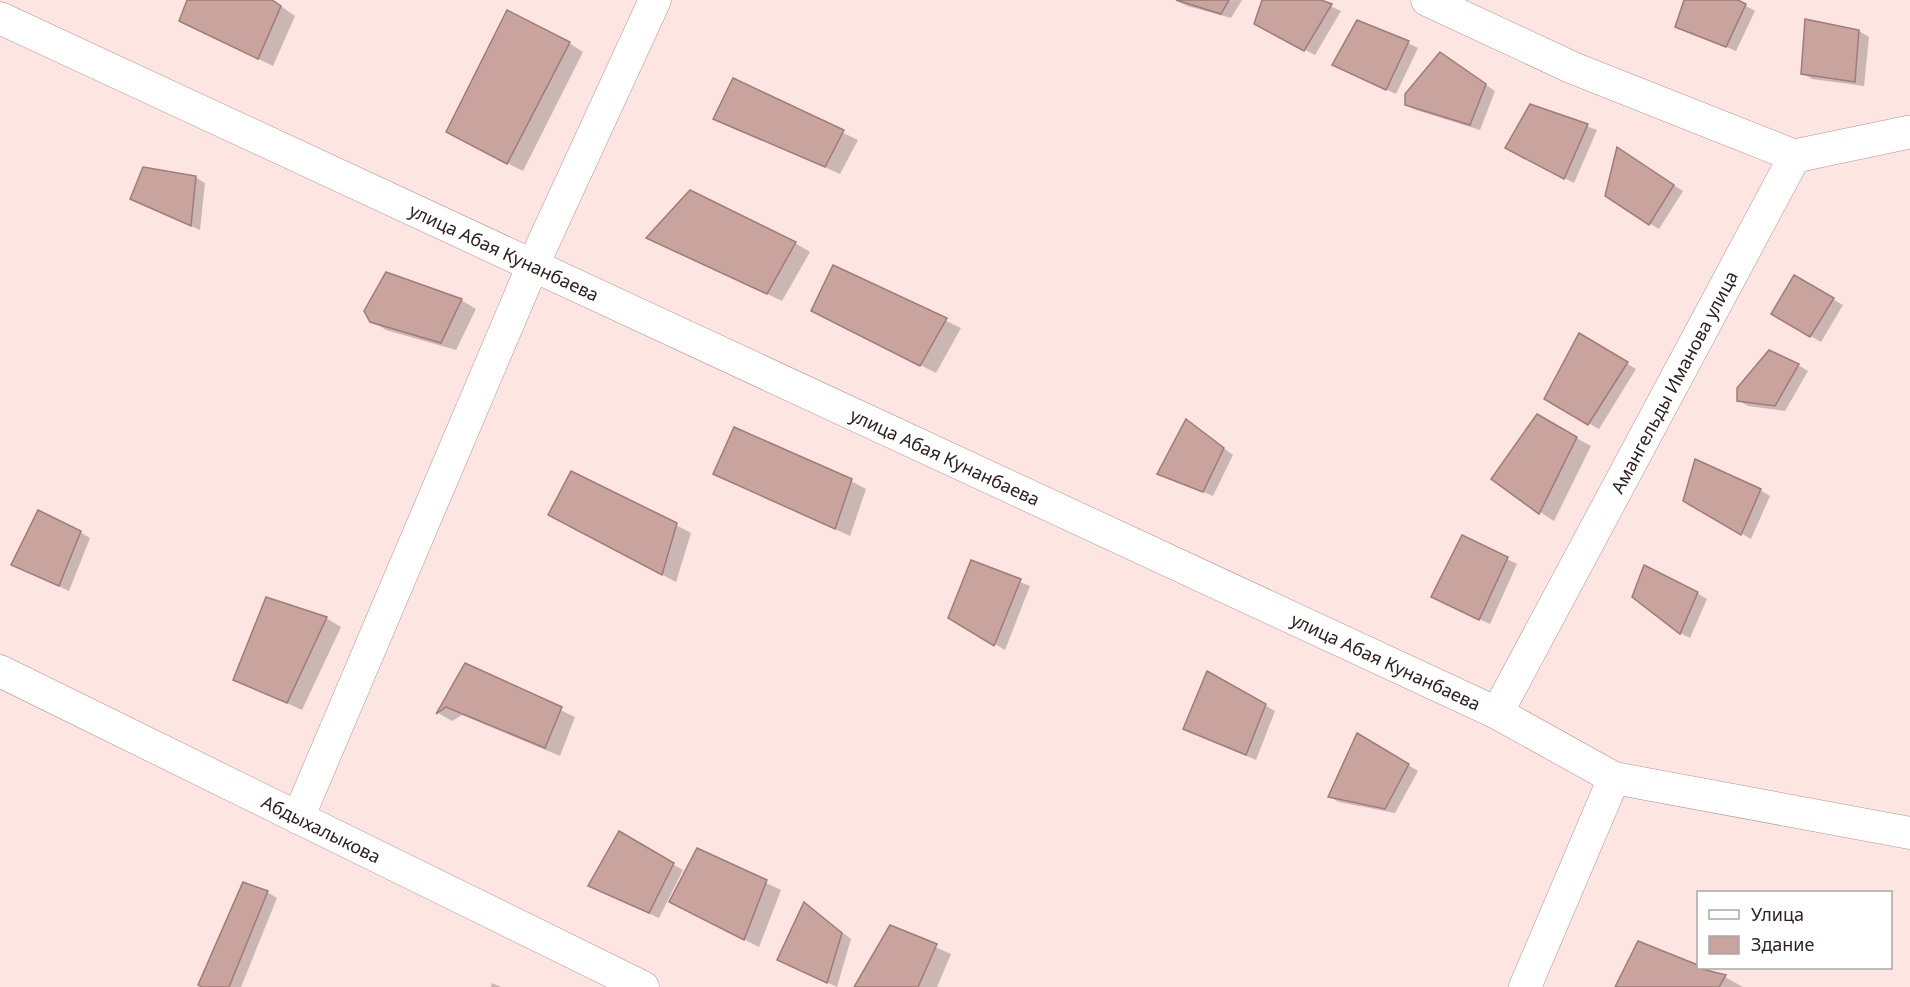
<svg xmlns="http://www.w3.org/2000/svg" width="1910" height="987" font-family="'Noto Sans',sans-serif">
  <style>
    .shadow { fill: #0003 }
    .building { fill: #c9a39e; stroke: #a07b77; stroke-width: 1.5 }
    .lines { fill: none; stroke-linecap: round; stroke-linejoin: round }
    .street-casing { stroke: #b7918d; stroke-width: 33 }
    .secondary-casing { stroke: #b7918d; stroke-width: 34 }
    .street { stroke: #fff; stroke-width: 32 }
    .secondary { stroke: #fff; stroke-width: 33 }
    .labels { text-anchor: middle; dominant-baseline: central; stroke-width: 4.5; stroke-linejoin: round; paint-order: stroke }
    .street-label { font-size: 18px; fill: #2f211f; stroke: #fff }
  </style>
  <rect width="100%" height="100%" fill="#fde5e2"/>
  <!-- shadow -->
  <g class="shadow">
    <path d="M189,0H272L295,16L273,66L181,21Z"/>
    <path d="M1242,0L1231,18L1187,6L1177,1Z"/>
    <path d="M1263,0H1318L1341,11L1315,55L1265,29Z"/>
    <path d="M1685,0H1735L1755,11L1736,51L1677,26Z"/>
    <path d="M1859,31L1869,37L1864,86L1812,79L1802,73Z"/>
    <path d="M569,43L583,52L523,171L462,140Z"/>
    <path d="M1408,43L1418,48L1396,94L1343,69Z"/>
    <path d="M1450,60L1495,91L1480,130L1416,110L1406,105Z"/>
    <path d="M733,80L858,140L840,174L715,118Z"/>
    <path d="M1531,106L1597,130L1574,183L1516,153Z"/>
    <path d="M1627,155L1683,191L1659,229L1649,223Z"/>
    <path d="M195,177L205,183L200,230L142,204Z"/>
    <path d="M648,238L795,243L810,252L782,301Z"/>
    <path d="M833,267L961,328L936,373L827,318Z"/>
    <path d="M1794,277L1843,305L1821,342L1773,314Z"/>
    <path d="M461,300L476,309L456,350L386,330L371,321Z"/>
    <path d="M1580,335L1636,369L1599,429L1546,399Z"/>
    <path d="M1798,365L1808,371L1785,411L1748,406L1738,400Z"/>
    <path d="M1537,416L1591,446L1554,521L1540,512Z"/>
    <path d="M1187,421L1233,455L1213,496L1159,473Z"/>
    <path d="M715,473L851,481L866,489L850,536Z"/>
    <path d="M1760,490L1770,496L1751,539L1684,501Z"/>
    <path d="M564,523L676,525L691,533L676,582Z"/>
    <path d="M80,532L90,538L69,591L13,565Z"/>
    <path d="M1463,537L1517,564L1490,624L1442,602Z"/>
    <path d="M972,562L1030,586L1005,650L950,617Z"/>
    <path d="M1697,593L1707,599L1690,638L1680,633Z"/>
    <path d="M326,618L341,627L302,710L235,679Z"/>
    <path d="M466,665L575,717L560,756L462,715L452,721L438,713Z"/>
    <path d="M1208,673L1275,711L1256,760L1185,729Z"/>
    <path d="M1358,735L1418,771L1395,813L1339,802L1330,797Z"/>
    <path d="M619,833L683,870L659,918L599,891Z"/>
    <path d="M697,850L781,890L759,947L686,910Z"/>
    <path d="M267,892L277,898L241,987H204Z"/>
    <path d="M805,904L851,939L837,987L789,965Z"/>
    <path d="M890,927L951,954L937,987H856Z"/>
    <path d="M1639,943L1725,977L1743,987H1617Z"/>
    <path d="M492,983L501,987H491Z"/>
  </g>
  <!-- building -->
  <g class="building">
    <path d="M187,0H272L281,6L258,59L179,21Z"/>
    <path d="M1176,0H1229L1221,14Z"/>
    <path d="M1262,0H1321L1332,4L1304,51L1254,24Z"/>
    <path d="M1684,0H1738L1746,4L1726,47L1675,27Z"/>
    <path d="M507,10L570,42L507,164L446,132Z"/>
    <path d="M1805,19L1859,30L1855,82L1801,74Z"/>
    <path d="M1357,20L1409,41L1386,90L1332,65Z"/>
    <path d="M1440,52L1486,84L1470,125L1405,105V94Z"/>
    <path d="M733,78L844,130L825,167L713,119Z"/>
    <path d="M1530,104L1588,124L1564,179L1505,148Z"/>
    <path d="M1617,147L1674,185L1649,225L1605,196Z"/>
    <path d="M143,167L196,176L191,226L130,199Z"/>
    <path d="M690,190L796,242L767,294L646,238Z"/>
    <path d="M833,265L947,318L920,366L811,311Z"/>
    <path d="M386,272L462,299L441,343L370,322L364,311Z"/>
    <path d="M1794,275L1834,298L1810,337L1771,314Z"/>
    <path d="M1579,333L1628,362L1588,425L1544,399Z"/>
    <path d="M1769,350L1799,364L1775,406L1737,401V388Z"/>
    <path d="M1537,414L1577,437L1539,514L1491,479Z"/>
    <path d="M1186,419L1224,448L1203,492L1157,474Z"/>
    <path d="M734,427L852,479L835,529L713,474Z"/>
    <path d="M1695,459L1761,489L1741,535L1683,501Z"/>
    <path d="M571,471L677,523L662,575L548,515Z"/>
    <path d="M38,510L81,531L59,586L11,565Z"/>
    <path d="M1462,535L1508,557L1479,620L1431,597Z"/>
    <path d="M971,560L1021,579L994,646L948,618Z"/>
    <path d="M1644,565L1698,592L1680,634L1632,597Z"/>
    <path d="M266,597L327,617L287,703L233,680Z"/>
    <path d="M465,663L562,707L545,748L446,707L436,714Z"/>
    <path d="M1207,671L1266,704L1246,755L1183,729Z"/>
    <path d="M1357,733L1409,764L1385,809L1328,797Z"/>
    <path d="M619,831L674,863L649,913L588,886Z"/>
    <path d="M697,848L767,880L744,940L669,902Z"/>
    <path d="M243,882L268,891L229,987H202L198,985Z"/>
    <path d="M804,902L842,933L827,983L777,960Z"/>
    <path d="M890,925L937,944L918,987H854Z"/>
    <path d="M1638,941L1698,965V968L1726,975L1719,987H1615Z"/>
  </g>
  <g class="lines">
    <defs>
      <g id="street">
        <path d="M1427,0L1573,68L1795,156L1497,713"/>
        <path id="s1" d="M0,18L1497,713L1614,778L1910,833"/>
        <path id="s2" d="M0,671L643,987"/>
        <path d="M298,818L533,265L655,0"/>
        <path d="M1525,987L1614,778"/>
      </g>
      <path id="secondary" d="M1795,156L1910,132"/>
    </defs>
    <!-- street casing -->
    <use href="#street" class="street-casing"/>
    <!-- secondary casing -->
    <use href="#secondary" class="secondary-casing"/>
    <!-- street -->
    <use href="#street" class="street"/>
    <!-- secondary -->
    <use href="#secondary" class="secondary"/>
  </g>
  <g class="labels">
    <!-- street labels -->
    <g class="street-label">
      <text stroke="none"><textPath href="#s1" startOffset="556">улица Абая Кунанбаева</textPath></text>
      <text transform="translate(1674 382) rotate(-62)">Амангельды Иманова улица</text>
      <text stroke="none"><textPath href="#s1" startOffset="1042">улица Абая Кунанбаева</textPath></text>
      <text stroke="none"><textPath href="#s1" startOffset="1528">улица Абая Кунанбаева</textPath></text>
      <text stroke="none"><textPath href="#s2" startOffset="358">Абдыхалыкова</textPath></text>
    </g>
  </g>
  <!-- legend -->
  <rect x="1697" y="891" width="195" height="78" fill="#ffffff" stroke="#aca6a5" stroke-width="1.5"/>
  <rect x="1709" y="910" width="30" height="9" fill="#ffffff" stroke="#aca6a5" stroke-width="1.5"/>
  <text x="1751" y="921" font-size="18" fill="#2f211f">Улица</text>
  <rect x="1709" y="936" width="30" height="18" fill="#c9a39e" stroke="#aca6a5" stroke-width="1.5"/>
  <text x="1751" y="951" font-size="18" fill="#2f211f">Здание</text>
</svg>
